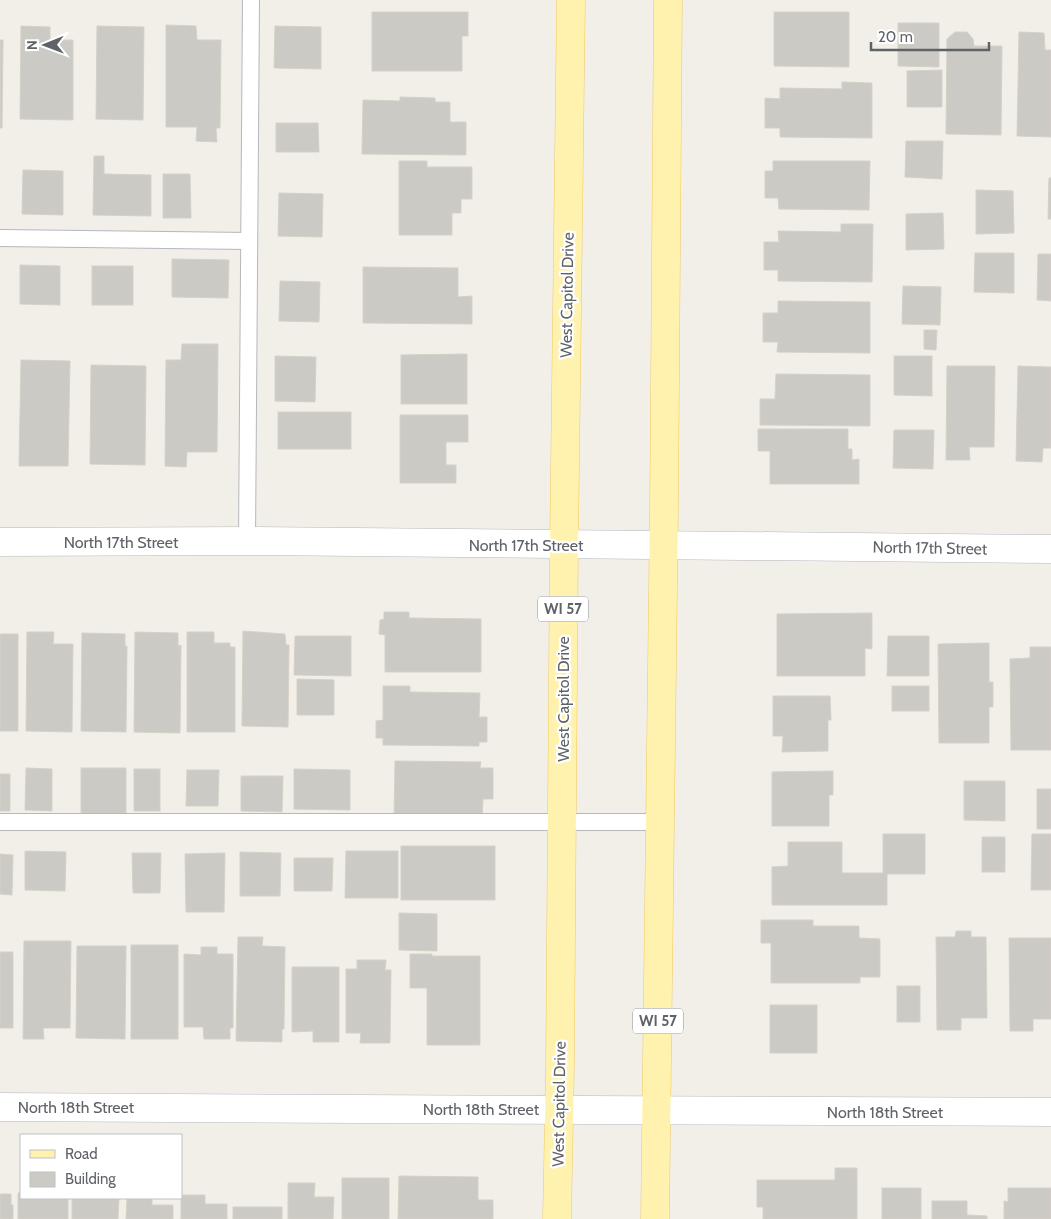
<svg xmlns="http://www.w3.org/2000/svg" width="1051" height="1219" font-family="Cabin,sans-serif">
  <style>
    .building { fill: #cccac5; stroke: #d6d1c6 }
    .lines { fill: none; stroke-linecap: round; stroke-linejoin: round }
    .service-casing { stroke: #b5b8bc; stroke-width: 18 }
    .minor-casing { stroke: #b5b8bc; stroke-width: 29 }
    .primary-casing { stroke: #f2c960; stroke-width: 29 }
    .service { stroke: #fff; stroke-width: 16 }
    .minor { stroke: #fff; stroke-width: 28 }
    .primary { stroke: #fff2af; stroke-width: 28 }
    .labels { text-anchor: middle; dominant-baseline: central; stroke-width: 4.5; stroke-linejoin: round; paint-order: stroke }
    .shield { fill: #fff; stroke: #8f9295; stroke-width: 1 }
    .shield-label { font-size: 15px; font-weight: bold; fill: #5f6368 }
    .street-label { font-size: 16px; fill: #5f6368; stroke: #fff }
  </style>
  <rect width="100%" height="100%" fill="#f1efe8"/>
  <!-- building -->
  <g class="building">
    <path d="M372,12H468V36H462V71H372Z"/>
    <path d="M774,12H849V67L774,66Z"/>
    <path d="M898,23H939V67L898,66Z"/>
    <path d="M166,25L196,26L197,40H221L220,128H216L217,142L196,141L197,127H166Z"/>
    <path d="M21,26L50,27V40H73V120L20,119Z"/>
    <path d="M97,26L144,27L143,120L96,119Z"/>
    <path d="M275,26L321,27V69L274,68Z"/>
    <path d="M955,32H967L973,39L974,46H1002L1001,135L946,134L947,39Z"/>
    <path d="M1019,32L1044,33L1045,50H1051V137L1017,136Z"/>
    <path d="M0,40H3L2,128H0Z"/>
    <path d="M942,70V107H907V71Z"/>
    <path d="M842,82L872,83V138L780,137V128H765V98L780,99V88L842,89Z"/>
    <path d="M400,97L435,98V102H450V122H466V155L362,154L363,100L400,101Z"/>
    <path d="M276,123H318L319,152H276Z"/>
    <path d="M906,141H943L942,179L905,177Z"/>
    <path d="M94,156H104V174L151,175V216L93,215Z"/>
    <path d="M399,161H427V167H472V199H461V213H452V235H399Z"/>
    <path d="M773,161H870L869,210L779,209L778,198H765V171H773Z"/>
    <path d="M23,170L63,171V215L22,214Z"/>
    <path d="M163,174H190L191,218H163Z"/>
    <path d="M1049,178H1051V219H1048Z"/>
    <path d="M976,190L1013,191L1014,233L976,234Z"/>
    <path d="M279,193L323,194L322,237L278,236Z"/>
    <path d="M943,213L944,249L906,250V214Z"/>
    <path d="M841,224H873L872,282L778,281V270H764V242H779L778,231L841,232Z"/>
    <path d="M975,253H1014V293L974,292Z"/>
    <path d="M1038,254H1051V301L1037,300Z"/>
    <path d="M172,259L229,260L228,298L172,297Z"/>
    <path d="M20,265L60,266V305L20,304Z"/>
    <rect x="92" y="266" width="41" height="39"/>
    <path d="M363,267L458,268V297L472,296V324L363,323Z"/>
    <path d="M280,281L320,282L319,322L279,321Z"/>
    <path d="M903,286L941,287L940,325L902,324Z"/>
    <path d="M778,301L870,302V353L777,352L778,342H763V313H778Z"/>
    <path d="M924,330H937L936,350L924,349Z"/>
    <path d="M182,344H218L217,452H187L186,467L165,466L166,360H181Z"/>
    <path d="M467,354V404H401V355Z"/>
    <path d="M275,356L316,357L315,402L275,401Z"/>
    <path d="M894,356H932V396L894,395Z"/>
    <path d="M21,360L70,361L68,466H19Z"/>
    <path d="M91,365L146,366L145,465L90,464Z"/>
    <path d="M947,366H995L994,447H969L970,460H946Z"/>
    <path d="M1018,366L1051,367V448H1043L1042,462L1016,461Z"/>
    <path d="M776,374L870,375V426L760,425V399H775Z"/>
    <rect x="278" y="412" width="73" height="37"/>
    <path d="M400,415H468V442H446V465H456V483H400Z"/>
    <path d="M758,429H848V449H852V460L859,459V484H770V451H758Z"/>
    <path d="M894,430H934L933,469L893,468Z"/>
    <path d="M384,612H409V618L481,619V672H385V635L379,634L380,620L384,619Z"/>
    <path d="M872,613V649L865,648V676H777V614Z"/>
    <path d="M243,631L285,634L286,645H289L288,727L242,726Z"/>
    <path d="M27,632H54L53,644H73L72,732L26,731Z"/>
    <path d="M135,632L178,633V646L181,645L180,733L134,732Z"/>
    <path d="M187,632H214V643H230V647H235V732H187Z"/>
    <path d="M82,633L125,634V646H127L126,732L81,731Z"/>
    <rect x="0" y="634" width="18" height="97"/>
    <path d="M295,636H351V676L294,675Z"/>
    <path d="M888,636H929V676H887Z"/>
    <path d="M989,643V682H993V707H989V743H939L938,644Z"/>
    <path d="M1030,647H1051V750H1011L1010,659L1030,658Z"/>
    <path d="M297,679L334,680V715H297Z"/>
    <path d="M383,686H410V692L480,693L479,717H487V742H479V746L383,745V738H376V721L383,720Z"/>
    <rect x="892" y="686" width="37" height="25"/>
    <path d="M773,696H830L831,720H828V751L782,752L783,736H773Z"/>
    <path d="M395,761L481,762L480,768H493V799H483L482,820L394,818Z"/>
    <path d="M26,768L52,769V811L25,810Z"/>
    <rect x="81" y="768" width="45" height="45"/>
    <rect x="134" y="769" width="26" height="42"/>
    <path d="M294,769L350,770V810L294,809Z"/>
    <path d="M187,770H219L218,806H186Z"/>
    <path d="M833,771V795H829V826H772V772Z"/>
    <rect x="0" y="774" width="10" height="37"/>
    <path d="M241,776H283L282,812L241,811Z"/>
    <path d="M964,781H1005V821L964,820Z"/>
    <rect x="1037" y="789" width="14" height="40"/>
    <path d="M883,834H925V874H887V905H772V867L788,866V842H842V873H883Z"/>
    <path d="M1032,834H1051V890H1031Z"/>
    <rect x="982" y="837" width="23" height="35"/>
    <rect x="401" y="846" width="94" height="54"/>
    <path d="M25,851L66,852L65,891L25,890Z"/>
    <path d="M346,851H398V898H345Z"/>
    <path d="M240,852L281,853L280,896H240Z"/>
    <path d="M132,853H161L160,893H133Z"/>
    <path d="M225,853L224,912H186L185,854Z"/>
    <path d="M0,854L13,855L12,895L0,894Z"/>
    <path d="M294,858H333L332,891H294Z"/>
    <path d="M399,913L437,914V951L399,950Z"/>
    <path d="M761,920H813V926H859V938L880,939V977H860V983H771V943H761Z"/>
    <path d="M956,931H971V937H986L987,1018H961V1030H937L936,937H955Z"/>
    <path d="M238,937H263L262,946L285,947L284,1029H282V1042L236,1041Z"/>
    <path d="M1009,938H1051V1019H1033V1031H1010Z"/>
    <path d="M24,941H71L70,1028H43L44,1039H23Z"/>
    <rect x="131" y="945" width="47" height="94"/>
    <path d="M77,946H126L125,1039L76,1038Z"/>
    <path d="M201,947H217V954H233V1028H230V1039H204L203,1027H184V954L201,955Z"/>
    <rect x="0" y="952" width="13" height="76"/>
    <path d="M410,954H432V956H480V1045H427V988H410Z"/>
    <path d="M357,960H386L385,970H391L390,1043H360L361,1033H346V969H357Z"/>
    <path d="M292,967H339V1042H313V1031L292,1032Z"/>
    <rect x="897" y="986" width="23" height="36"/>
    <rect x="770" y="1005" width="47" height="48"/>
    <path d="M835,1168H857V1219H763V1207H757V1180H835Z"/>
    <path d="M399,1176L478,1177V1200H493V1219H398Z"/>
    <rect x="342" y="1178" width="47" height="41"/>
    <path d="M288,1183H315L314,1197H334L333,1219H288Z"/>
    <rect x="882" y="1188" width="39" height="31"/>
    <path d="M1008,1188H1051V1219H1004V1201L1008,1202Z"/>
    <path d="M18,1193H21V1198H68V1219H18Z"/>
    <path d="M0,1194H11V1205H13V1219H0Z"/>
    <path d="M181,1195H205V1204H227V1219H181Z"/>
    <path d="M72,1198H119L118,1219H72Z"/>
    <path d="M127,1198H152V1205H173V1219H126Z"/>
    <path d="M932,1201H967V1215L987,1216V1219H932Z"/>
    <rect x="233" y="1207" width="49" height="12"/>
  </g>
  <g class="lines">
    <defs>
      <g id="service">
        <path d="M0,238L249,241"/>
        <path d="M247,541L251,0"/>
        <path d="M0,822H660"/>
      </g>
      <g id="minor">
        <path d="M0,542L247,541L1051,549"/>
        <path d="M0,1107C350,1109 701,1111 1051,1112"/>
      </g>
      <g id="primary">
        <path d="M557,1219L560,1067L564,545L571,0"/>
        <path d="M655,1219L664,509L668,0"/>
      </g>
    </defs>
    <!-- service casing -->
    <use href="#service" class="service-casing"/>
    <!-- minor casing -->
    <use href="#minor" class="minor-casing"/>
    <!-- primary casing -->
    <use href="#primary" class="primary-casing"/>
    <!-- service -->
    <use href="#service" class="service"/>
    <!-- minor -->
    <use href="#minor" class="minor"/>
    <!-- primary -->
    <use href="#primary" class="primary"/>
  </g>
  <g class="labels">
    <!-- shield labels -->
    <g class="shield">
      <rect x="538" y="596.5" width="50" height="25" rx="4"/>
      <rect x="633" y="1008.5" width="50" height="25" rx="4"/>
    </g>
    <g class="shield-label">
      <text x="563" y="609">WI 57</text>
      <text x="658" y="1021">WI 57</text>
    </g>
    <!-- street labels -->
    <g class="street-label">
      <text transform="translate(567 295) rotate(-89)">West Capitol Drive</text>
      <text x="121" y="542">North 17th Street</text>
      <text x="526" y="545">North 17th Street</text>
      <text transform="translate(930 548) rotate(1)">North 17th Street</text>
      <text transform="translate(563 699) rotate(-90)">West Capitol Drive</text>
      <text transform="translate(559 1104) rotate(-89)">West Capitol Drive</text>
      <text x="76" y="1107">North 18th Street</text>
      <text x="481" y="1109">North 18th Street</text>
      <text x="885" y="1112">North 18th Street</text>
    </g>
  </g>
  <!-- legend -->
  <rect x="20" y="1134" width="162" height="65" fill="#ffffff" stroke="#bfc1c3"/>
  <rect x="30" y="1150" width="25" height="8" fill="#fff2af" stroke="#bfc1c3"/>
  <text x="65" y="1159" font-size="15" fill="#5f6368">Road</text>
  <rect x="30" y="1172" width="25" height="15" fill="#cccac5" stroke="#bfc1c3"/>
  <text x="65" y="1184" font-size="15" fill="#5f6368">Building</text>
  <!-- north arrow -->
  <g transform="translate(45 45) rotate(269)" stroke="#ffffff" stroke-width="4" paint-order="stroke">
  <path d="M0-4L9 19L0 12L-9 19Z" fill="#5f6368"/>
  <text y="-8" font-size="14" font-weight="bold" text-anchor="middle" fill="#5f6368">N</text>
  </g>
  <!-- scale -->
  <path d="M871 42v8h118v-8" fill="none" stroke="#5f6368" stroke-width="2.5"/>
  <text x="878" y="42" font-size="15" fill="#5f6368" stroke="#ffffff" stroke-width="4" paint-order="stroke">20 m</text>
</svg>
